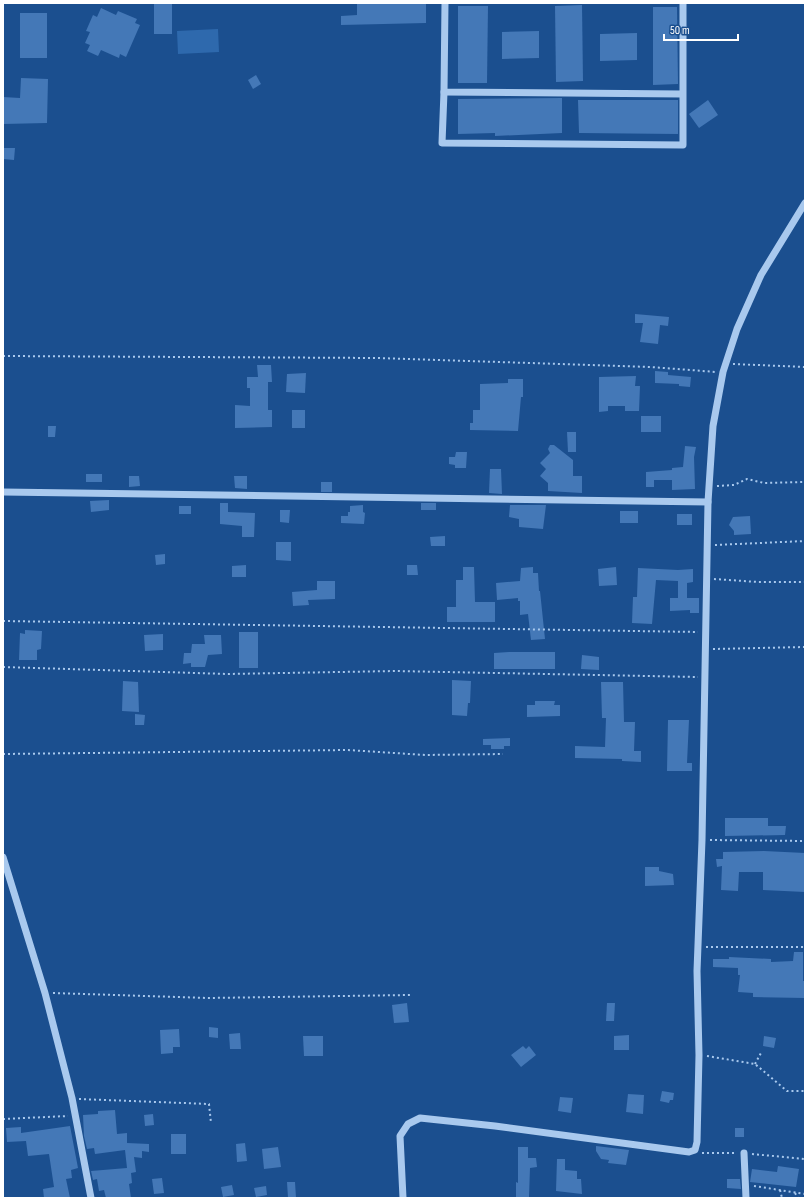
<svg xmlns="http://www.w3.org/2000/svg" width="808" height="1201" font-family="'Sofia Sans Condensed',sans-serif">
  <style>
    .grass { fill: #2e69ad }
    .building { fill: #4478b7 }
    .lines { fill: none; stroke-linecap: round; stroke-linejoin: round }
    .path { stroke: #a9c9ee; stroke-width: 2; stroke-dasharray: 2 3; stroke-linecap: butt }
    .minor { stroke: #a9c9ee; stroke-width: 7 }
  </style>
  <rect width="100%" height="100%" fill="#1b4f8f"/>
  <!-- grass -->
  <path class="grass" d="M218,29L219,52L178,54L177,31Z"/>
  <!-- building -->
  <g class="building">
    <rect x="154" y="3" width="18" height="31"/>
    <path d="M357,3H426V23L341,25V16L357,15Z"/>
    <path d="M582,5L583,81L556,82L555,6Z"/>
    <path d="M458,6H488L487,83H458Z"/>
    <path d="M653,7H677L678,84L653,85Z"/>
    <path d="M101,8L116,15L118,11L137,19L135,23L140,25L126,57L120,54L119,58L101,50L98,56L87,51L90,45L85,43L90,32L86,31L93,15L97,17Z"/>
    <rect x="20" y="13" width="27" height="45"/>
    <path d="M539,31V58L502,59V32Z"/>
    <path d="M637,33V60L600,61V34Z"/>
    <path d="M256,75L261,84L253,89L248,80Z"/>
    <path d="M21,78L48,79L47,123L3,124V97L20,98Z"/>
    <path d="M562,98V133L495,136V133L458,134V99Z"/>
    <path d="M578,100H678V134L579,133Z"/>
    <path d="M708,100L718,115L699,128L689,114Z"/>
    <path d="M3,148H15L14,160L3,159Z"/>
    <path d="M635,314L669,317L668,326L660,325L658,344L640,342L643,323H635Z"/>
    <path d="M257,365H271L272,382H268V410H272V427L235,428V405L250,406V388H247V377H258Z"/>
    <path d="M655,371L668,372V375L691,377L690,387L679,386V384L655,383Z"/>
    <path d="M306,373L305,393L286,392L287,374Z"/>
    <path d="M636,376L635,386H640L639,411H625V406H608V411L599,412V377Z"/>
    <path d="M508,379H523V397H521L518,431L470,430V423H473V410H480V384L508,383Z"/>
    <rect x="292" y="410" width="13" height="18"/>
    <rect x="641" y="416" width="20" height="16"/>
    <path d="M48,426H56L55,437H48Z"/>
    <path d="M567,432H576V452H568Z"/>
    <path d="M550,445H554L573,460V476H582V493L548,491V483L540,476L546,469L540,463L550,453L548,449Z"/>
    <path d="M685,446L696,447L694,457L695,489L672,490V480H654V487H646V472L672,470V468L683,467Z"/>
    <path d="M456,452H467L466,468H455V465L449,464V457H455Z"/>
    <path d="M490,469H501L502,494L489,493Z"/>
    <rect x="86" y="474" width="16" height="8"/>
    <path d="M129,476H139L140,486L129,487Z"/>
    <path d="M234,476H247V489L235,488Z"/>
    <rect x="321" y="482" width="11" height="10"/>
    <path d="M109,500V510L91,512L90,501Z"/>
    <path d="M220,503H228V512L255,513L254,537H242V526L220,524Z"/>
    <rect x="421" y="503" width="15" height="7"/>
    <path d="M363,505V512L365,513L364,524L341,523V516H348V512H350V506Z"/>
    <path d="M510,505H546L543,529L519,527V519L509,517Z"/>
    <rect x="179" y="506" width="12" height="8"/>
    <path d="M280,510H290L289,523L280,522Z"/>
    <rect x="620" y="511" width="18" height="12"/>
    <rect x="677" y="514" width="15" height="11"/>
    <path d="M750,516L751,534L734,535V531L729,525L733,517Z"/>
    <path d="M445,536V546H431L430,537Z"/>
    <path d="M276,542H291V561L276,560Z"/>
    <path d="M165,554V564L156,565L155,555Z"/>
    <path d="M246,565V577H232V566Z"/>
    <path d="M407,565H417L418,575H407Z"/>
    <path d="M463,567H474L475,602H495V622H447V607H456V580H463Z"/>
    <path d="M533,567V573H538L539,591H540L545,639L531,640L528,614L520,615V601H518V598L497,600L496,583L520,581L521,568Z"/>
    <path d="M616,567L617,585L599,586L598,569Z"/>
    <path d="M638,568L678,570L693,569V582L687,583V598H699V613H690V610L670,611V598H678V581L656,580L652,624L632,623L633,597H637Z"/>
    <path d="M317,581H335V599L308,600L309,605L293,606L292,592L317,590Z"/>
    <path d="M25,630L42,631L41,649L37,650V660H19L20,633L25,634Z"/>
    <rect x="239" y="632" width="19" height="36"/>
    <path d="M163,634V650L145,651L144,635Z"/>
    <path d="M204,635H221L222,654L208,655L205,667H191V663L183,664L184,653H191L192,644H205Z"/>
    <path d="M509,652H555V669H494V653Z"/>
    <path d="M582,655L599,657V670L581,669Z"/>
    <path d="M452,680L471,681L470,703H468L467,716L452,715Z"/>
    <path d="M123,681L138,682L139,712L122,711Z"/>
    <path d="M601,682H623L624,722H635L634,751H641V762L622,761V759L575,758V746L605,747L606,718H602Z"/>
    <path d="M535,701H555L554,705H560V716L527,717V705H535Z"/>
    <path d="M135,714L145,715L144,725H135Z"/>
    <path d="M668,720H689L687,763H692V771H667Z"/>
    <path d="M510,738V746H504V749H491V745H483V739Z"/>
    <path d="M725,818H768V826H786L785,835L725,836Z"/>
    <path d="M764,851L805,853V892L763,890V872H739L738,891L721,890L722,866L717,867L716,859H723V852Z"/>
    <path d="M645,867H659V871L673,874L674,885L645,886Z"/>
    <path d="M794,952H803V981H805V998L753,997V993L738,992L740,975H738V968L713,967V959H729V957L771,959V962L793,961Z"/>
    <path d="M407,1003L409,1022L394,1023L392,1005Z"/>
    <path d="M607,1003H615L614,1021H606Z"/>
    <path d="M209,1027L218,1028V1038L209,1037Z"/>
    <path d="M179,1029L180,1047H173V1053L161,1054L160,1030Z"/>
    <path d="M240,1033L241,1049H230L229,1034Z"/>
    <path d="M629,1035V1050H614V1036Z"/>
    <path d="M303,1036H323V1056H304Z"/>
    <path d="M764,1036L776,1038L774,1048L763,1046Z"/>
    <path d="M523,1046L526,1049L529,1046L536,1055L521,1067L511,1055Z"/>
    <path d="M662,1091L674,1093L673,1100H670L669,1103L660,1101Z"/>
    <path d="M628,1094L644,1095L643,1114L626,1112Z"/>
    <path d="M560,1097L573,1098L571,1113L558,1111Z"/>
    <path d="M115,1110L117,1134L127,1133V1143L149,1144V1152L142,1151V1158L134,1157L136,1172L131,1173L132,1183L129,1184L131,1198H106L104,1190L99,1191L97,1179L93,1180L91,1171L127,1168L125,1150L95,1154L94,1148L87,1149L84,1136L83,1115L98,1114V1111Z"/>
    <path d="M153,1114L154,1125L145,1126L144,1115Z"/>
    <path d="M70,1126L78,1168L71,1170L72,1178L66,1179L70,1198H44L43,1189L54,1187L49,1154L28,1156L26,1141L7,1142L6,1128L21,1127V1133Z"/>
    <rect x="735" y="1128" width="9" height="9"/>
    <rect x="171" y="1134" width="15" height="20"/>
    <path d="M245,1143L247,1161L237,1162L236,1144Z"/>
    <path d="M596,1146L629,1150L626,1165L608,1163L609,1160L601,1159L596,1151Z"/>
    <path d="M278,1147L281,1167L264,1169L262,1149Z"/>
    <path d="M518,1147H528V1158H536L537,1167L530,1168L529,1197H516V1182L518,1183Z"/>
    <path d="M557,1159H565V1170L577,1171V1179H581L582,1194L556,1191Z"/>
    <path d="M778,1166L799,1169L796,1187L750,1182L752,1169L777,1172Z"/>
    <path d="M162,1178L164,1193L154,1194L152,1179Z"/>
    <path d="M727,1179H740L741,1189L727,1188Z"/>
    <path d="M287,1182H295L296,1198H288Z"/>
    <path d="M232,1185L234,1195L223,1197L221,1187Z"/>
    <path d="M266,1186L267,1195L256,1197L254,1188Z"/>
  </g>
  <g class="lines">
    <!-- path -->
    <g class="path">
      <path d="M3,356L377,358L651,367L716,372"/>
      <path d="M733,364L805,367"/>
      <path d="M717,486L734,485L747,479L764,483L805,482"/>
      <path d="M715,545L805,541"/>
      <path d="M714,579L758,582H805"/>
      <path d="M3,621L698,632"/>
      <path d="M713,649L805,647"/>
      <path d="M3,667L227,674L395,671L698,677"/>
      <path d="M3,754L348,750L425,755L503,754"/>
      <path d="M710,840L805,841"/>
      <path d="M706,947H805"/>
      <path d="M53,993L208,998L410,995"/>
      <path d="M707,1056L755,1064L787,1091H805"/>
      <path d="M755,1064L762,1051"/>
      <path d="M79,1099L209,1104L211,1123"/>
      <path d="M3,1119L68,1116"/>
      <path d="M702,1153H737"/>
      <path d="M752,1154L805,1159"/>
      <path d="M754,1186L805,1194"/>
      <path d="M780,1190L782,1198"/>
      <path d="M795,1193L798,1198"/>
    </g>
    <!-- minor -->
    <g class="minor">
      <path d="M445,3L444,92L682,94"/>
      <path d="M444,92L442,143L683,145V3"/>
      <path d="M3,492L708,502"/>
      <path d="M3,857L45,993L72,1098L91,1198"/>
      <path d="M744,1153L746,1198"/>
      <path d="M403,1198L400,1136L408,1124L420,1118L495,1126L689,1152L695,1150L697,1142L699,1055L697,971L702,840L708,502L713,426L723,372L737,329L761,275L805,203"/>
    </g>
  </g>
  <!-- border -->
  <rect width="808" height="1201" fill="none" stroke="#ffffff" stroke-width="8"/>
  <!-- scale -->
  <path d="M664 34v6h74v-6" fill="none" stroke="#ffffff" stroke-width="2"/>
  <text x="670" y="34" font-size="12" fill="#ffffff" stroke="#1b4f8f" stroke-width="3" paint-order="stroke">50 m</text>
</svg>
